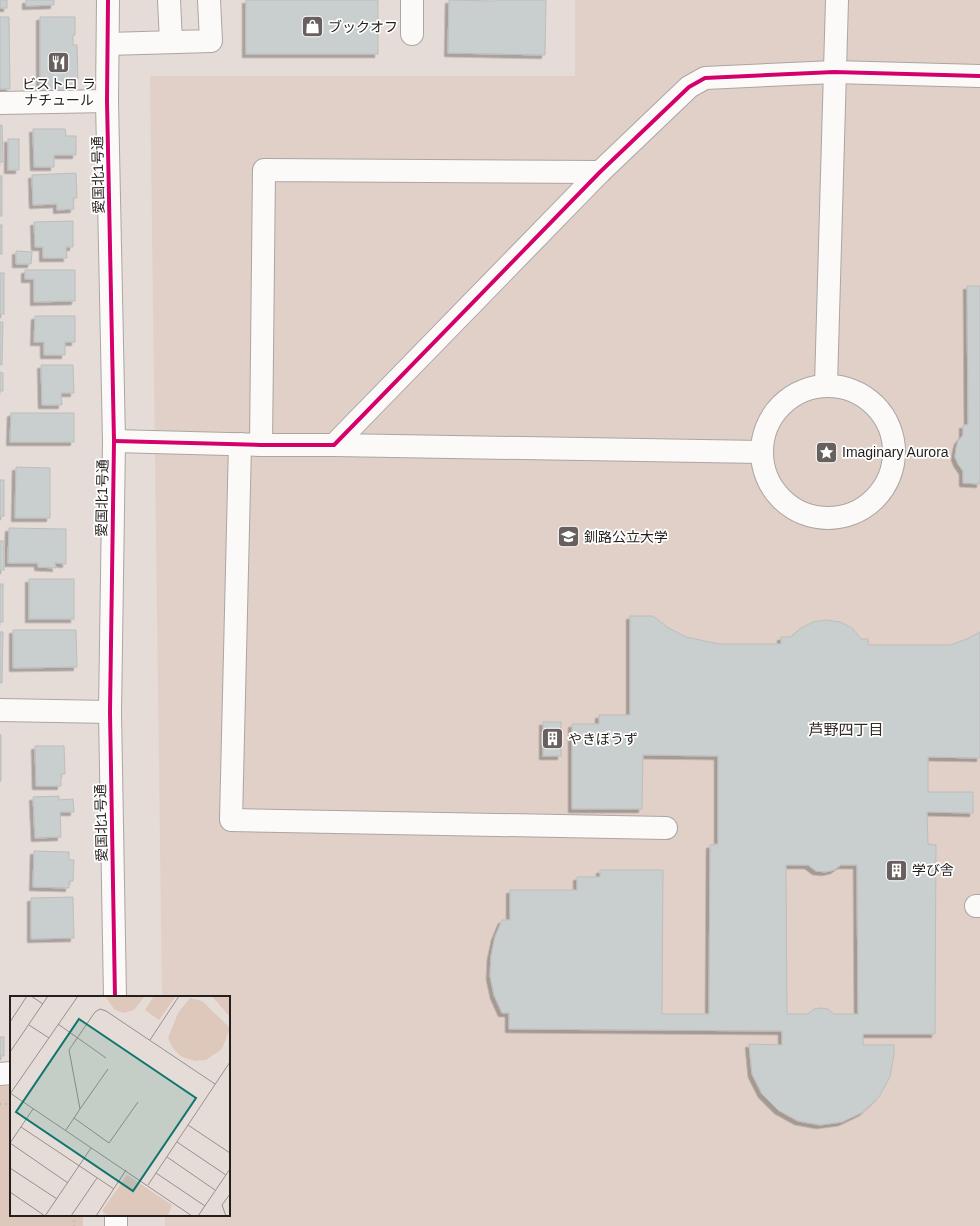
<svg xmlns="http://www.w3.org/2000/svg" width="980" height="1226" font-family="Arial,'Noto Sans JP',sans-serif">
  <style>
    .built { fill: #e0d0c8 }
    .green { fill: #dec7bb }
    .building { fill: #c8cfce; stroke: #bdbdbb; fill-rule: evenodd; filter: url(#shadow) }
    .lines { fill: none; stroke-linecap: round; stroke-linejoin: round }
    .minor-casing { stroke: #aca5a2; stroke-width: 24 }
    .path { stroke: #c2bfbd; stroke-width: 2.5; stroke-dasharray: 2 3; stroke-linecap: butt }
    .minor { stroke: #fbfaf9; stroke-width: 22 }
    .cycleway-casing { stroke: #fff; stroke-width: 6 }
    .cycleway { stroke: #d6006c; stroke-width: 4 }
    .labels { text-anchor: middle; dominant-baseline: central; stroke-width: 3.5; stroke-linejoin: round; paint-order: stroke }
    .poi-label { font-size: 14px; fill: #241e1c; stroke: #fff; text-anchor: start }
    .street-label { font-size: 14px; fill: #241e1c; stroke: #fff }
    .neighbourhood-label { font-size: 15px; fill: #362a24; stroke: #fff }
    .inset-road { fill: none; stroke: #98908d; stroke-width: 1 }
    .view { fill: #0f766e; fill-opacity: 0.15; stroke: #0f766e; stroke-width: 2 }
    .inset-edge { fill: none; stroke: #241e1c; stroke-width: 2 }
  </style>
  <defs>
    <filter id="shadow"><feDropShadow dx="-3.5" dy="3.5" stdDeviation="0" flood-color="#0004"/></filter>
  </defs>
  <rect width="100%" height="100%" fill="#e5dcd8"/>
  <!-- built -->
  <path class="built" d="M575,0H980V1226H165V1215H229V997H162L150,76H575Z"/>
  <!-- green -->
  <path class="green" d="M0,1086H11V1215H83V1226H0Z"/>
  <!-- building -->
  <g class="building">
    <rect x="0" y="0" width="7" height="8"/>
    <path d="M26,0H54V5L26,6Z"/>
    <rect x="246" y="0" width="132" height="54"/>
    <path d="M449,0L496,1V0H546L545,55L448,53Z"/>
    <path d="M0,17H9L10,89H0Z"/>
    <path d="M40,17H75V35H73V45H77L78,79L67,91H40Z"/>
    <path d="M0,125H2L3,162H0Z"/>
    <path d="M33,129H65L66,136H76V155H54V167H34Z"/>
    <rect x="8" y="139" width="11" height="31"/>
    <path d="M76,173L77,198H73L74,209L57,210V204L33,205L32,175Z"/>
    <rect x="0" y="176" width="2" height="40"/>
    <path d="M73,221V247H66L67,258H43V247H35L34,222Z"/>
    <rect x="0" y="225" width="2" height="29"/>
    <path d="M16,251L32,252L31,264H16Z"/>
    <path d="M25,270H75V301L34,302V279H25Z"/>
    <rect x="0" y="273" width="4" height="41"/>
    <path d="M967,286H980V484L963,483V471L958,464L955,457L956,449L958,441L963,435V425H968Z"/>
    <path d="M35,316H75V342H65V355H44V342H34Z"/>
    <path d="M0,322H3L2,365H0Z"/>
    <path d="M41,365H73L74,393H61L62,405H42Z"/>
    <path d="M0,372L3,373V391H0Z"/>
    <path d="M11,413H74V442H10Z"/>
    <path d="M16,467L50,468V518H15Z"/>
    <rect x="0" y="480" width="4" height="36"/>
    <path d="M9,528L66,529V564L55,563L56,568L38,567V563H8Z"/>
    <rect x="0" y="541" width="4" height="29"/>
    <rect x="29" y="579" width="45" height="40"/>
    <rect x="0" y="584" width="3" height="38"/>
    <path d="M630,616H653L667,627L686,637L719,644H781V637H791L801,628L813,622L826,620L840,622L852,628L861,639H868V645H950L967,639L980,632V758L928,757V792H973V813L927,812L928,844L936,845L935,1034H863V1045H894V1054L890,1077L879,1097L863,1112L842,1122L820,1125L798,1121L778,1110L762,1094L752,1074L749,1044L782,1045V1031L509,1029V1013H502L494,995L490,976L491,956L495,937L502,920H510V890H577V877H600V870H663L662,1014H709L710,845L718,844V756L643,755L642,809H572V724H599V715H630ZM786,865H808L816,871L825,872L834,870L841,865H857L858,1014H834L828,1009L821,1008L814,1009L808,1014H787Z"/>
    <path d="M13,630H76L77,667L13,668Z"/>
    <path d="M0,632H3L2,683H0Z"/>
    <rect x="543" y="722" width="18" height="34"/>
    <path d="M0,734L1,735V781H0Z"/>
    <path d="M35,746H64L65,774H61V786H36Z"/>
    <path d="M59,796V800L73,799L74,812H60L61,837L35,838L33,797Z"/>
    <path d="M34,851L69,852V860H74L73,881H69V888L33,887Z"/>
    <path d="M73,897L74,938L31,939V898Z"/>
    <rect x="0" y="1037" width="4" height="19"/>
  </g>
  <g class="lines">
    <defs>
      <g id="minor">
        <path d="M108,0L107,101L114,441L110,712L115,997"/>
        <path d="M169,0L171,42"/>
        <path d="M412,0V34"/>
        <path d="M108,44L211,41L209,0"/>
        <path d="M0,103L107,101"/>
        <path d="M826,385L837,0"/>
        <circle cx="828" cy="452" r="66"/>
        <path d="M114,441L261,445H334L600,172L689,87L705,78L834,72L980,76"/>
        <path d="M240,444L231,820L666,828"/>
        <path d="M261,445L264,170L600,172"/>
        <path d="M334,445L761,452"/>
        <path d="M0,710L110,712"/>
        <path d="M976,906H980"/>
        <path d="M0,1074L11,1073"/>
        <path d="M116,1215V1226"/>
      </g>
    </defs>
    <!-- minor casing -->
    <use href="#minor" class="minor-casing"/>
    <!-- path -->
    <g class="path">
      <path d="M0,1104H11"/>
      <path d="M74,1215V1226"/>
    </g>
    <!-- minor -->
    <use href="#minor" class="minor"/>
    <defs>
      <g id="cycleway">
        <path d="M108,0L107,101L114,441L110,712L115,997"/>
        <path d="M114,441L261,445H334L600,172L689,87L705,78L834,72L980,76"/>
      </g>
    </defs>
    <!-- cycleway casing -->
    <use href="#cycleway" class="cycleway-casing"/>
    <!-- cycleway -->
    <use href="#cycleway" class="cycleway"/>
  </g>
  <!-- icons -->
  <defs>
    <symbol id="shop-square" viewBox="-11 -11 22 22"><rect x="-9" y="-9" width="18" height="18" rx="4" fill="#68605e" stroke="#fff"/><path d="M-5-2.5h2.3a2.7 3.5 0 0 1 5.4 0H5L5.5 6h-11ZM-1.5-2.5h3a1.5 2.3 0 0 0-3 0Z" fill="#fff"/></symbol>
    <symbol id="restaurant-square" viewBox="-11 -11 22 22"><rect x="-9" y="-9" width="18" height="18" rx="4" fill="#68605e" stroke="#fff"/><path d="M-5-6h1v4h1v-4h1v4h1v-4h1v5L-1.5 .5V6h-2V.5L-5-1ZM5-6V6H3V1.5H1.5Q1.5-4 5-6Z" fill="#fff"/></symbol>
    <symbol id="sight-square" viewBox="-11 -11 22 22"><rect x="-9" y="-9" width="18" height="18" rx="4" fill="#68605e" stroke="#fff"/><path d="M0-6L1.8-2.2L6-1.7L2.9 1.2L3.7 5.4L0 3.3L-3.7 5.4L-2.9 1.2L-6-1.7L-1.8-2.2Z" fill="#fff"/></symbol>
    <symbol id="university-square" viewBox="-11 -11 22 22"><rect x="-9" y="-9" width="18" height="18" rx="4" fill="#68605e" stroke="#fff"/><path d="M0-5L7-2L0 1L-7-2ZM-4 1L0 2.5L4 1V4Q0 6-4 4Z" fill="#fff"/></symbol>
    <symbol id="building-square" viewBox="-11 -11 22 22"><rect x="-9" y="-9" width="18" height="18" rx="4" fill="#68605e" stroke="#fff"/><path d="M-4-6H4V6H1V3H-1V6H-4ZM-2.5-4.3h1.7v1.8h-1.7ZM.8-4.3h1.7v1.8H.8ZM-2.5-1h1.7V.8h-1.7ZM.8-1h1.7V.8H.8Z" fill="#fff"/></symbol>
  </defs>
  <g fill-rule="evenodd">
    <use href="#shop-square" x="300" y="14" width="25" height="25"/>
    <use href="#restaurant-square" x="46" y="50" width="25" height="25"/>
    <use href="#sight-square" x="814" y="440" width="25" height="25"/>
    <use href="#university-square" x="556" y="524" width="25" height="25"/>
    <use href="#building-square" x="540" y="726" width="25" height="25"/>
    <use href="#building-square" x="884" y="858" width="25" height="25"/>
  </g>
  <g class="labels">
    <!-- poi labels -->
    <g class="poi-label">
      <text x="328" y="27">ブックオフ</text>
      <text x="59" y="84" text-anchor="middle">ビストロ ラ<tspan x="59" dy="16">ナチュール</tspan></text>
      <text x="842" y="452">Imaginary Aurora</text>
      <text x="584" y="537">釧路公立大学</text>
      <text x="568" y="739">やきぼうず</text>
      <text x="912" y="870">学び舎</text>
    </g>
    <!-- street labels -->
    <g class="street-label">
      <text transform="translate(98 175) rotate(-91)">愛国北1号通</text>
      <text transform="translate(102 498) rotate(-89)">愛国北1号通</text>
      <text transform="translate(101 823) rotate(-91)">愛国北1号通</text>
    </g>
    <!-- neighbourhood labels -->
    <g class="neighbourhood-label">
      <text x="846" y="729">芦野四丁目</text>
    </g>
  </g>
  <!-- overview -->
  <g transform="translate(10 996)">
    <rect width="220" height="220" fill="#e5dcd8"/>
    <path d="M95,0H135L124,14L113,17L104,13ZM144,0H166L149,24L135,14ZM202,0H220V21ZM180,2L192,5L220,32L212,53L196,64L185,65L172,61L163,52L158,42L168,17ZM117,179L162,209L158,220H98L92,215Z" fill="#dec7bb"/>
    <path class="inset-road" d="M21,0L33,8M0,26L17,0M48,28L96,62M19,29L39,42M140,44L169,0M0,56L38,0M0,97L182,220M0,98L68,0M70,113L98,73M64,122L99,147L128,106M178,129L220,157M11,131L104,193M56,134L70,113L59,54L85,16L90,13L96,15L205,88M167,146L216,179M0,147L58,187M0,147L23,113M157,161L205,194M0,172L47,203M146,177L195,210M138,189L220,66M0,196L35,220M35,220L81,152M61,220L87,182M86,220L116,174M188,220L220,173M216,220L212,209L220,198"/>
    <path class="view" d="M69,23L186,102L123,195L6,116Z"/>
    <rect width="220" height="220" class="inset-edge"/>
  </g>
</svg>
